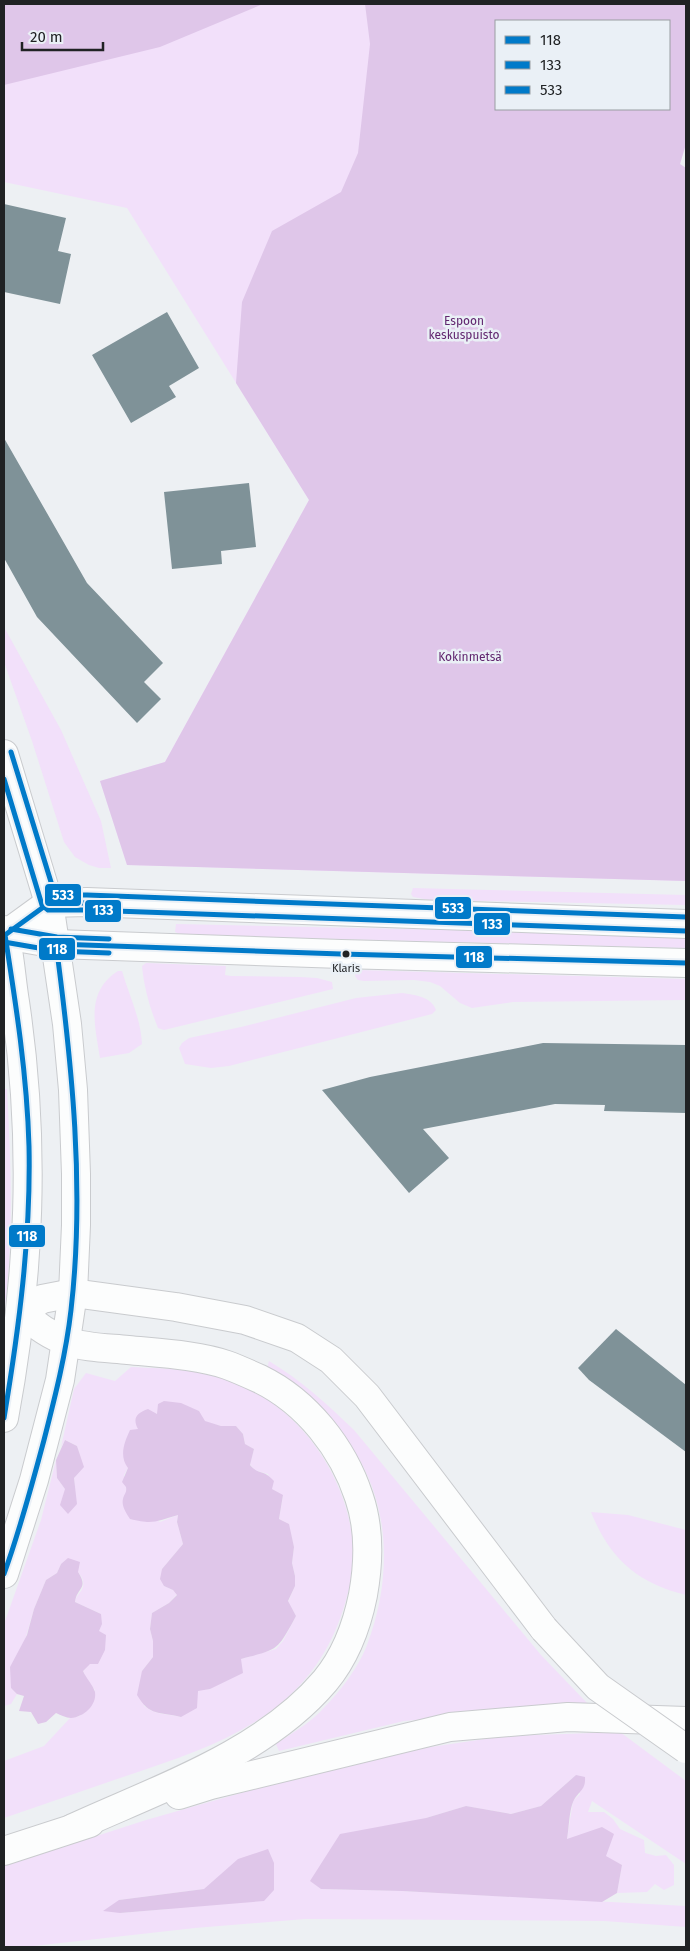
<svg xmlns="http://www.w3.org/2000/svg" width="690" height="1951" font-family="'Fira Sans',sans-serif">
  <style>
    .green { fill: #f2e0fa; fill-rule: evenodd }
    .forest { fill: #dfc6e9; fill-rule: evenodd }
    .building { fill: #7f9298 }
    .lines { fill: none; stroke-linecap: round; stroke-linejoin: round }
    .secondary-casing { stroke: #c9cbce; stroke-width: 30 }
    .primary-casing { stroke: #c9cbce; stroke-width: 30 }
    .trunk-casing { stroke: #c9cbce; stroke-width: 30 }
    .secondary { stroke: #fcfdfd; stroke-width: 28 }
    .primary { stroke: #fcfdfd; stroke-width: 28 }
    .trunk { stroke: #fcfdfd; stroke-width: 28 }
    .trunk-bridge-casing { stroke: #c9cbce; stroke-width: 30; stroke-linecap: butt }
    .trunk-bridge { stroke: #fcfdfd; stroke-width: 28 }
    .bus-1-casing { stroke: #eaf0f6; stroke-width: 9 }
    .bus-2-casing { stroke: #eaf0f6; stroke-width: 9 }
    .bus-3-casing { stroke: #eaf0f6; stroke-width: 9 }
    .bus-1 { stroke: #007ac9; stroke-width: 5 }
    .bus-2 { stroke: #007ac9; stroke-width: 5 }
    .bus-3 { stroke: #007ac9; stroke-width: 5 }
    .bus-dot { fill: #202224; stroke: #eaf0f6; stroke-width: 2 }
    .labels { text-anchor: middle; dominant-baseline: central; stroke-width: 5; stroke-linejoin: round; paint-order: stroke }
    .bus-label { font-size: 11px; fill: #202224; stroke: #eaf0f6 }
    .park-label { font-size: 12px; fill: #61266f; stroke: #eaf0f6 }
    .line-badge { stroke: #eaf0f6; stroke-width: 2 }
    .badge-label { font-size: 14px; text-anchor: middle; font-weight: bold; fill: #fff }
  </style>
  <rect width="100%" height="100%" fill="#edf0f3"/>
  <!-- green -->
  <g class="green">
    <path d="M4,4H686V144L680,164L686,168V881L127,865L100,781L165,762L309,500L127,208L4,182ZM496,21H669V109H496Z"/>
    <path d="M4,627L61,730L101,821L111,868H99L89,865L75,857L64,842L32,741L4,662Z"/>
    <path d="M413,888L686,895V905L430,900L413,897L411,894Z"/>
    <path d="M176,924L686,935V948L182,935L175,932Z"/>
    <path d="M146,963L226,966L225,975L231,976L300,977L317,978L332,982L333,989L164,1030L158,1028C150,1008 144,988 142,966Z"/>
    <path d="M359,970L686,979V1000L513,1002L472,1008L460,1003L440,986L430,982L414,980L364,981L358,980L355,976L356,971Z"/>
    <path d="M118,971H122C129,995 141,1019 142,1044L129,1053L100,1058C95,1026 85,992 118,971Z"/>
    <path d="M402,993C414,995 431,996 436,1010L432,1014L229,1066L211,1068L185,1064L179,1048L182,1043L189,1038L241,1027L356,998Z"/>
    <path d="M4,1089H7C11,1164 14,1240 4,1314Z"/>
    <path d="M269,1361C302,1381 327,1404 354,1430L541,1655L588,1704L404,1721L279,1751L276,1744C290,1734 307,1725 319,1713C338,1694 358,1669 367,1645C391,1582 392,1509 354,1451C332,1417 298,1393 267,1368Z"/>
    <path d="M131,1367C165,1369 205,1368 237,1383C250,1389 264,1396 275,1405C325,1442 359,1510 353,1573C352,1581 349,1589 347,1596C337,1636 317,1671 287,1698C242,1738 185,1756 129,1775C87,1789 46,1804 4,1818V1761L44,1746L70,1718L80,1716L95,1690L87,1680L83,1671C97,1658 99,1633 101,1614L75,1602C76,1595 81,1593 83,1587C86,1573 71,1568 61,1564L57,1573L46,1580L34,1609L11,1688L17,1694L11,1704L4,1706V1624L41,1520L56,1460L57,1478L76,1504L74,1478L83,1467L77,1446L65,1440L61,1447L74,1389L86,1373L115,1381ZM159,1410L221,1426H236L243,1434L245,1444L254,1449L250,1464L254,1470L268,1474L272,1489L283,1496L279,1519L288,1524L294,1547L292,1563L295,1576V1586L288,1602L296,1616L283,1641L276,1649L241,1659L210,1689L198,1690L181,1717C164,1713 159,1716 144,1706L142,1671L153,1657V1641L150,1629L152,1613L169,1603L177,1594L173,1590L164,1586L162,1569L183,1544L177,1522L178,1515L160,1522L123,1499L127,1492L124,1475L128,1468L139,1429L152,1413L157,1414Z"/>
    <path d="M591,1512L628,1515L686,1530V1595C637,1583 610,1559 591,1512Z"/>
    <path d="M620,1732L686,1781V1864L592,1801L588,1812H604L613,1819L620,1829L644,1840L645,1853L656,1856L666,1855L674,1865V1885L664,1890L655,1884L647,1892L617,1893L622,1865L567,1839L573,1801L580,1794L576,1775L541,1806L511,1814L466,1806L426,1818L321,1889L402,1891L686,1906V1927L604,1921L305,1919L195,1928L25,1947H4V1866L146,1820L315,1772L397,1752L505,1736ZM204,1889L168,1909L120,1913L119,1900Z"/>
  </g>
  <!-- forest -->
  <g class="forest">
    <path d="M4,4H263L160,47L4,85Z"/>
    <path d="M365,4H686V144L680,164L686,168V881L127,865L100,781L165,762L309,500L236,383L242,302L272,231L341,192L358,153L370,44ZM669,21V109H496V21Z"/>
    <path d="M164,1401L181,1403L199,1411L205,1421L221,1426H236L243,1434L245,1444L254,1449L250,1465C258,1475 264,1469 274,1481L272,1489L283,1495L279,1519L289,1524L294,1547L292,1563L295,1576V1586L288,1601L296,1616C277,1651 279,1649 241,1659L243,1673L210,1689L198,1691L197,1708L181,1717C159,1711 150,1717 137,1695L142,1671L153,1657V1641L150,1629L152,1613L169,1603L177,1595L173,1590L164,1586L160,1579L162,1569L183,1544L177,1522L178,1515C156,1521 154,1525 130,1519C127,1514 121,1506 123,1499C124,1494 127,1493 126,1487L122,1482L128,1468C119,1456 124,1443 130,1430L138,1429C132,1418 137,1413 148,1409L157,1414L158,1404Z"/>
    <path d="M65,1440L77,1446L84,1467L74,1478L77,1504L68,1514L60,1505L65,1489L57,1478L56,1460Z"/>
    <path d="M68,1558L80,1562L78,1572C89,1589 77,1587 75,1602L101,1614L102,1624L99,1631L106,1635L105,1650L98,1664H90L83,1671C86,1678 93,1685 95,1692C97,1705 84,1717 71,1718C66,1718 61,1715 56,1713L46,1722L38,1724L31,1712L19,1711L24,1696L17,1694L11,1688L10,1667L27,1635L34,1609L46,1580L57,1573L61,1564Z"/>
    <path d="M576,1775L585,1777C586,1791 578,1791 573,1802C569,1812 569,1828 567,1839L602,1827L614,1834L606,1856L622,1865L617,1893L602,1902L402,1891L321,1889L310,1881L340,1834L426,1818L466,1806L511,1814L541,1806Z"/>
    <path d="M268,1849L274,1863V1890L264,1901L120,1913L103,1911L119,1900L204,1889L238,1859Z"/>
  </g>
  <!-- building -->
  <g class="building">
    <path d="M4,204L66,218L58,251L71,254L60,304L4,292Z"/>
    <path d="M167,312L199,368L169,386L176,397L131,423L92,355Z"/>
    <path d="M4,438L87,583L163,663L144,682L161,699L137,723L37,617L4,558Z"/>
    <path d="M249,483L256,547L221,551L222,564L172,569L164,492Z"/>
    <path d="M543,1043L686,1045V1113L604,1111L605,1105L555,1104L423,1129L449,1158L409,1193L322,1090L370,1077Z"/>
    <path d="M616,1329L686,1385V1452L589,1380L578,1368Z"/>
  </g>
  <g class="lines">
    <defs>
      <g id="secondary">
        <path d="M5,935L49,903L87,902L686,924"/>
        <path d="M5,935L56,944L341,954L686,963"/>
      </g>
      <g id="primary">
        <path d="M4,754L49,903L67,1024L73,1090L76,1174V1225L73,1293L60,1380L34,1480L4,1574"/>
        <path d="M4,930C10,953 11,978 15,1002C36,1143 30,1278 4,1418"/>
      </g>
      <g id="trunk">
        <path d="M179,1795L211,1785L450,1727L568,1717L686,1721"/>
        <path d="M73,1828C158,1789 263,1754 325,1681C345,1657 357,1625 363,1595C369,1562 370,1529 359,1497C343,1448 307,1402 260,1379C249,1374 238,1369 227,1365C199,1355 158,1353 128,1350C108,1348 85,1348 66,1341C48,1335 34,1324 21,1312L42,1299L73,1293L176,1307L245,1320L297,1338L331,1360L367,1396L544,1629"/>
        <path d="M4,1851L90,1823"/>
      </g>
    </defs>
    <!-- secondary casing -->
    <use href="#secondary" class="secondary-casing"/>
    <!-- primary casing -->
    <use href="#primary" class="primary-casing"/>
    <!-- trunk casing -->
    <use href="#trunk" class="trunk-casing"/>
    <!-- secondary -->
    <use href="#secondary" class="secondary"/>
    <!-- primary -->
    <use href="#primary" class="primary"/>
    <!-- trunk -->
    <use href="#trunk" class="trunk"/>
    <defs>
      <path id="trunk-bridge" d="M544,1629L598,1687L686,1749"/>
    </defs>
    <!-- trunk-bridge casing -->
    <use href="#trunk-bridge" class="trunk-bridge-casing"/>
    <!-- trunk-bridge -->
    <use href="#trunk-bridge" class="trunk-bridge"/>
    <defs>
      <g id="bus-1">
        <path d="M4,1418C19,1328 31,1237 29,1146C27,1075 16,1005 5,935L49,903H93"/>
        <path d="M4,1574C20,1530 32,1485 44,1440C55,1397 66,1354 71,1310C85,1189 72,1065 56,944L341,954L686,963"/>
      </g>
      <g id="bus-2">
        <path d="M4,779L42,905L48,910H87L686,931"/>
        <path d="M4,942L56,951L109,953"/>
      </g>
      <g id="bus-3">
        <path d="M11,752L55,895H87L686,917"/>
        <path d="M11,929L57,937L109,939"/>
      </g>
    </defs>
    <!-- bus-1 casing -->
    <use href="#bus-1" class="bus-1-casing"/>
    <!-- bus-2 casing -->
    <use href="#bus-2" class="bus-2-casing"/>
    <!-- bus-3 casing -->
    <use href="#bus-3" class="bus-3-casing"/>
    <!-- bus-1 -->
    <use href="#bus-1" class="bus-1"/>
    <!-- bus-2 -->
    <use href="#bus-2" class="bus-2"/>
    <!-- bus-3 -->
    <use href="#bus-3" class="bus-3"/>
  </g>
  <!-- markers -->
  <circle class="bus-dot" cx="346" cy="954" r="4.5"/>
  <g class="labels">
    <!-- bus labels -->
    <g class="bus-label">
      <text x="346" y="968">Klaris</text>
    </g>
    <!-- park labels -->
    <g class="park-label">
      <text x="464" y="321">Espoon<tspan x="464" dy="14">keskuspuisto</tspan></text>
      <text x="470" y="657">Kokinmetsä</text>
    </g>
  </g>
  <g class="line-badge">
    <rect x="44" y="883" width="38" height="24" rx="5" fill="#007ac9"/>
    <rect x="434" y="896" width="38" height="24" rx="5" fill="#007ac9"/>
    <rect x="84" y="899" width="38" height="24" rx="5" fill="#007ac9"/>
    <rect x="473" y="912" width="38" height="24" rx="5" fill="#007ac9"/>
    <rect x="38" y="937" width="38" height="24" rx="5" fill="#007ac9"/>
    <rect x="455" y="945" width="38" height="24" rx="5" fill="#007ac9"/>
    <rect x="8" y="1224" width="38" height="24" rx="5" fill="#007ac9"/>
  </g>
  <g class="badge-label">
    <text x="63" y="900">533</text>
    <text x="453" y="913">533</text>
    <text x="103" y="915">133</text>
    <text x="492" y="929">133</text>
    <text x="57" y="954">118</text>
    <text x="474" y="962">118</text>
    <text x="27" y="1241">118</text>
  </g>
  <!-- border -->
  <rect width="690" height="1951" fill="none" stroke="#202224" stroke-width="10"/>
  <!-- legend -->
  <rect x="495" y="20" width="175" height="90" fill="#eaf0f6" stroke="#999ea2"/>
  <rect x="505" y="36" width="25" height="8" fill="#007ac9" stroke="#999ea2"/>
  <text x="540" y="45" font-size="15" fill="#202224">118</text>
  <rect x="505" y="61" width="25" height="8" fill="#007ac9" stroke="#999ea2"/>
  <text x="540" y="70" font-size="15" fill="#202224">133</text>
  <rect x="505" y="86" width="25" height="8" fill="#007ac9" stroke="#999ea2"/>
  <text x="540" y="95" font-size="15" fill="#202224">533</text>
  <!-- scale -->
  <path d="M22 42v8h81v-8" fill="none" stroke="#202224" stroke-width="2.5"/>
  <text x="30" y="42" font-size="15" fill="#202224" stroke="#eaf0f6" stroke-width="4" paint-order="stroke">20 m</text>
</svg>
